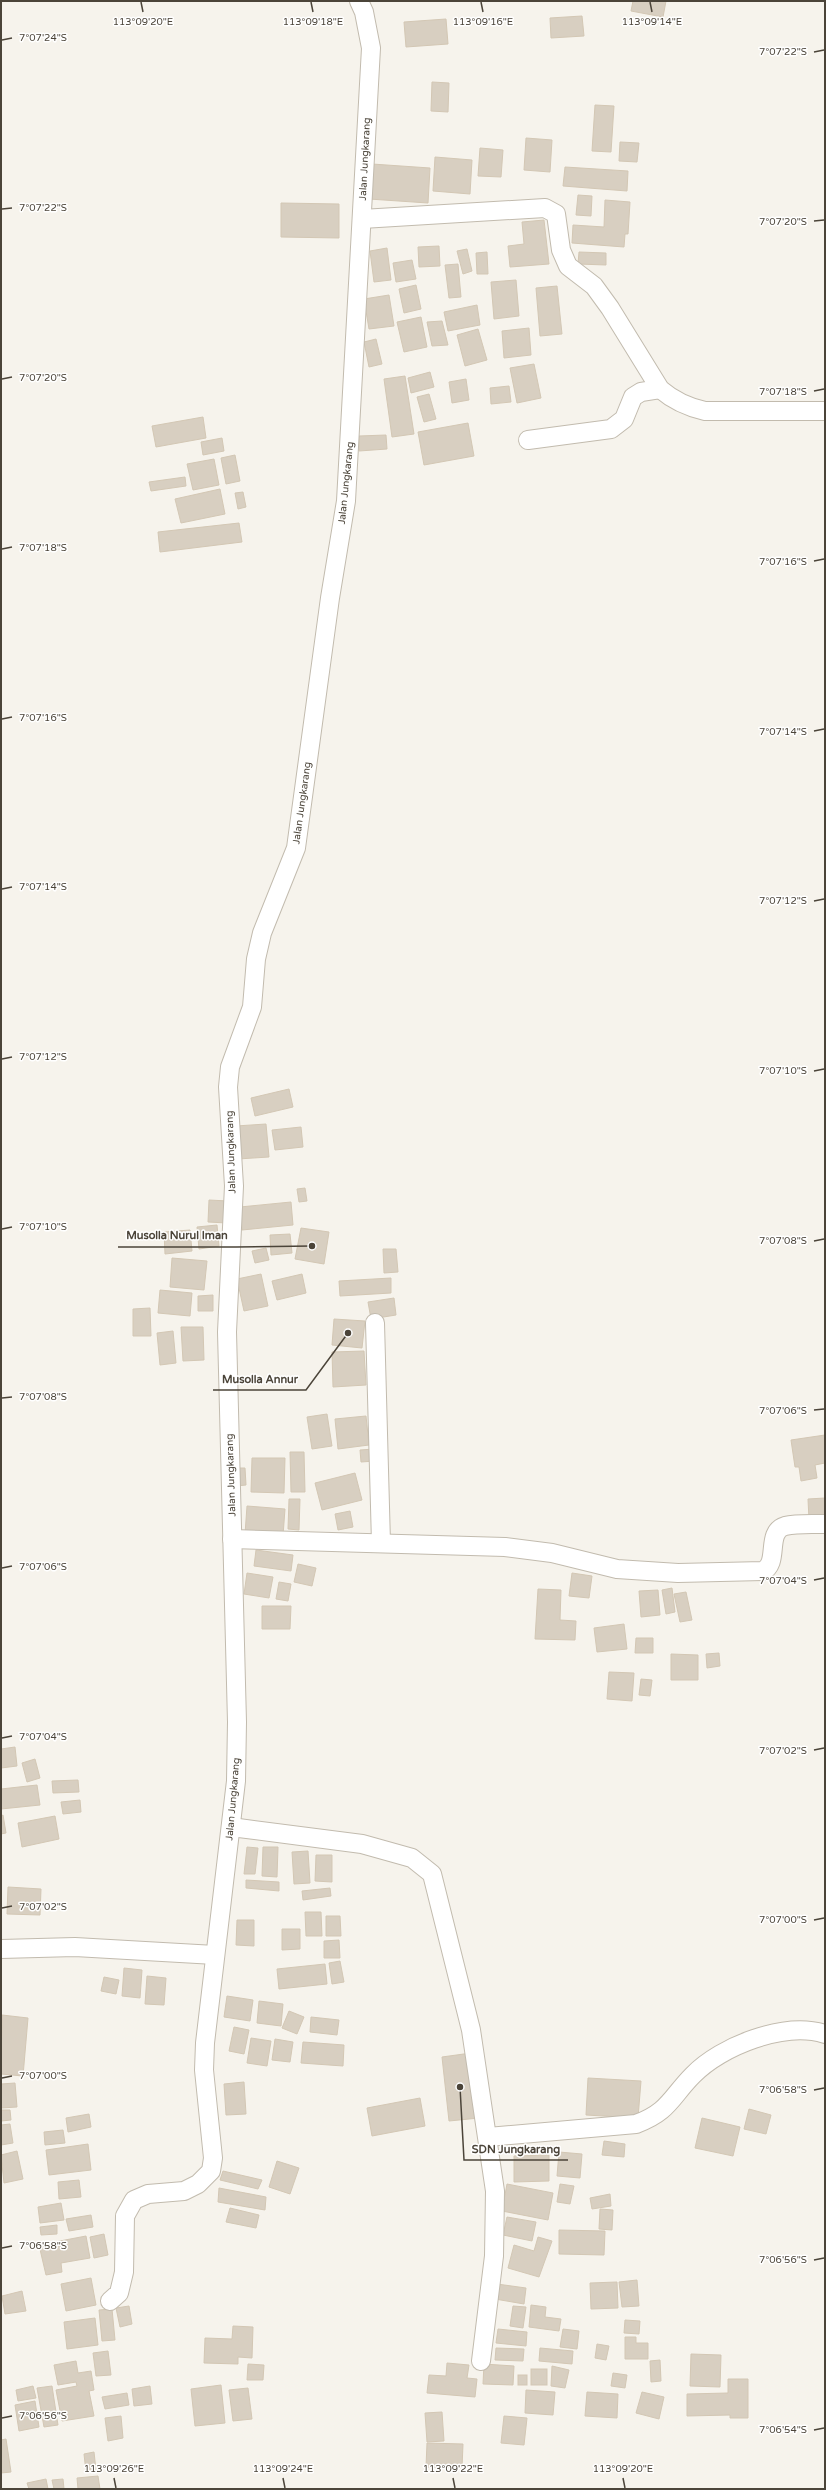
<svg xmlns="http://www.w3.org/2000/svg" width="826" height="2490" font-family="'Varela Round',sans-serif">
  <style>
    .building { fill: #d8cfc1; stroke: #d3c7b4 }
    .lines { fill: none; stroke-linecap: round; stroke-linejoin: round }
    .minor-casing { stroke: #c2bbae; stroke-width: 20 }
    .minor { stroke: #fff; stroke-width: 18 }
    .ticks { fill: none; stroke: #4b4439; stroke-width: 1.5 }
    .labels { text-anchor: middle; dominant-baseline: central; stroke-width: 3; stroke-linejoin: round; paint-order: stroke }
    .street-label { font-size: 10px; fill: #4b4439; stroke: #fff }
    .ticks-label { font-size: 10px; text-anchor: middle; fill: #4b4439; stroke: #fff; stroke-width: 3; stroke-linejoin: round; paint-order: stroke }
    .leader { fill: none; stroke: #4b4439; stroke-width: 1.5 }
    .callout-dot { fill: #4b4439; stroke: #fff; stroke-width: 1.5 }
    .callout-label { font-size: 11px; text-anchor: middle; font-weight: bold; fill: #4b4439; stroke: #fff; stroke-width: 3; stroke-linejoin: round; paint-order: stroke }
  </style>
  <rect width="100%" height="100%" fill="#f6f3ec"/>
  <!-- building -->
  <g class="building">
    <path d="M633,1H666L663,17L631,11Z"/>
    <path d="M582,16L584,36L551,38L550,18Z"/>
    <path d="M446,19L448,44L406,47L404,22Z"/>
    <path d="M432,82L449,83L448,112L431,111Z"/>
    <path d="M595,105L614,106L611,152L592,151Z"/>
    <path d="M526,138L552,140L550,172L524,170Z"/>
    <path d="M620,142L639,143L637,162L619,161Z"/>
    <path d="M480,148L503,150L501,177L478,176Z"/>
    <path d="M435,157L472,160L470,194L433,191Z"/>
    <path d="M372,164L430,168L428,203L369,199Z"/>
    <path d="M565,167L628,171L627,191L563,186Z"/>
    <path d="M578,195L592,196L591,216L576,215Z"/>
    <path d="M605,200L630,202L628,234H625L624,247L572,243L573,225L604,227Z"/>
    <path d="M281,203L339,204V238L281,237Z"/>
    <path d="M544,220L549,264L510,267L508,246L524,244L522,222Z"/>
    <path d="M439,246L440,266L419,267L418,247Z"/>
    <path d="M387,248L391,280L374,282L370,251Z"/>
    <path d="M467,249L472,271L463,274L457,251Z"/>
    <path d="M487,252L488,274H477L476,253Z"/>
    <path d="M579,252L606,253V265L578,264Z"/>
    <path d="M412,260L416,279L396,282L393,263Z"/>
    <path d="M458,264L461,297L449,298L445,265Z"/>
    <path d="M516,280L519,316L494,319L491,282Z"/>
    <path d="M416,285L421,309L404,313L399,289Z"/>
    <path d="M557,286L562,334L540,336L536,288Z"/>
    <path d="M389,295L394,326L369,329L364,299Z"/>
    <path d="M477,305L480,325L448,331L444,312Z"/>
    <path d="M421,317L427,347L404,352L397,322Z"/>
    <path d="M442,321L448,345L432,346L427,322Z"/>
    <path d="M529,328L531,355L504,358L502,331Z"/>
    <path d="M478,329L487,360L465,366L457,335Z"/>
    <path d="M376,339L382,364L369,367L364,342Z"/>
    <path d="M534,364L541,398L517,403L510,368Z"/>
    <path d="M430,372L434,387L411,393L408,378Z"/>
    <path d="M405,376L414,434L392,437L384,379Z"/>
    <path d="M466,379L469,400L452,403L449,382Z"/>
    <path d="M509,386L511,402L491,404L490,388Z"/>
    <path d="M429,394L436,419L424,422L417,397Z"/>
    <path d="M203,417L206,438L156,447L152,426Z"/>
    <path d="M468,423L474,456L424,465L418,432Z"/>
    <path d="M386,435L387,449L359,451V436Z"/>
    <path d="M222,438L224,451L203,455L201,442Z"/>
    <path d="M235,455L240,481L226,484L221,458Z"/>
    <path d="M214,459L219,485L193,490L187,464Z"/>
    <path d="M185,477L186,486L151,491L149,482Z"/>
    <path d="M220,489L225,514L181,523L175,499Z"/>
    <path d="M243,492L246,507L238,509L235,493Z"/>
    <path d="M239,523L242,542L160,552L158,532Z"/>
    <path d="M289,1089L293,1107L255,1116L251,1098Z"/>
    <path d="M266,1124L269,1157L238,1159L236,1126Z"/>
    <path d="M301,1127L303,1147L275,1150L272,1130Z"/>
    <path d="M305,1188L307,1201L299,1202L297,1189Z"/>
    <path d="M209,1200L228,1201L227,1223L208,1222Z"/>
    <path d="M291,1202L293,1225L242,1230L240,1207Z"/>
    <path d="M217,1225L219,1246L199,1249L197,1227Z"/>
    <path d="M301,1228L329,1232L324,1264L295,1259Z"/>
    <path d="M190,1230L192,1251L165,1254L164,1232Z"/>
    <path d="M290,1234L292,1253L271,1255L270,1235Z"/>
    <path d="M266,1248L269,1260L255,1263L252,1251Z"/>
    <path d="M383,1249H396L398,1272L384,1273Z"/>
    <path d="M172,1258L207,1261L204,1290L170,1287Z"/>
    <path d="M261,1274L268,1306L244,1311L237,1279Z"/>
    <path d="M302,1274L306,1293L277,1300L272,1281Z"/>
    <path d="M391,1278V1293L340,1296L339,1281Z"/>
    <path d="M160,1290L192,1293L190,1316L158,1313Z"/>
    <path d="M213,1295V1311H198V1296Z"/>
    <path d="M394,1298L396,1315L371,1319L368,1302Z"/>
    <path d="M150,1308L151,1336H133V1309Z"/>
    <path d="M334,1319L365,1321L362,1348L332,1345Z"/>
    <path d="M181,1327H203L204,1360L183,1361Z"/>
    <path d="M173,1331L176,1363L160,1365L157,1333Z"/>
    <path d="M364,1351L366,1385L333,1387L332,1352Z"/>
    <path d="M327,1414L332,1446L312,1449L307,1417Z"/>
    <path d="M366,1416L369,1445L338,1449L335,1419Z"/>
    <path d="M825,1435V1463L815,1465L817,1478L801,1481L799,1467H795L791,1440Z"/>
    <path d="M374,1449L375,1461L361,1462L360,1450Z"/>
    <path d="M290,1452H304L305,1492H291Z"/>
    <path d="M252,1458H285L284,1493L251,1492Z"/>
    <path d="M235,1468H245L246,1485L236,1486Z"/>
    <path d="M355,1473L362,1500L322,1510L315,1483Z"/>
    <path d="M825,1498V1519L809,1520L808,1499Z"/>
    <path d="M289,1499H300L299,1530L288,1529Z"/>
    <path d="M247,1506L285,1509L283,1536L245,1534Z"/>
    <path d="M350,1511L353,1527L338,1530L335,1514Z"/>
    <path d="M256,1550L293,1555L291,1571L254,1566Z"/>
    <path d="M298,1564L316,1568L312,1586L294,1582Z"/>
    <path d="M247,1573L273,1577L269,1598L244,1594Z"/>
    <path d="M572,1573L592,1576L589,1598L569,1596Z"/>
    <path d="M279,1582L291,1584L288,1601L276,1599Z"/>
    <path d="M672,1588L675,1612L666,1614L662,1590Z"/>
    <path d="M538,1589L561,1590L560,1620L576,1621L575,1640L535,1639Z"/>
    <path d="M658,1590L660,1615L641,1617L639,1591Z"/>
    <path d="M686,1592L692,1620L680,1622L674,1594Z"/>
    <path d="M262,1606H291L290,1629H262Z"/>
    <path d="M624,1624L627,1649L597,1652L594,1628Z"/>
    <path d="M636,1638H653V1653H635Z"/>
    <path d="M719,1653L720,1666L707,1668L706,1654Z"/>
    <path d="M671,1654L698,1655V1680H671Z"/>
    <path d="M609,1672L634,1673L632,1701L607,1699Z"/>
    <path d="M641,1679L652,1680L650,1696L639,1695Z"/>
    <path d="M15,1747L17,1766L1,1768V1749Z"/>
    <path d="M35,1759L40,1778L27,1782L22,1763Z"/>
    <path d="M78,1780L79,1792L53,1793L52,1781Z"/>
    <path d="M37,1785L40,1805L1,1809V1789Z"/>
    <path d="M80,1800L81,1812L63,1814L61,1802Z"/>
    <path d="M3,1815L6,1833L1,1834V1816Z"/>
    <path d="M55,1816L59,1839L22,1847L18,1823Z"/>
    <path d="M247,1847L258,1848L255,1874H244Z"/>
    <path d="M263,1847H278L277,1877L262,1876Z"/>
    <path d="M308,1851L310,1883L294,1884L292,1852Z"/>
    <path d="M316,1855H332V1882L315,1881Z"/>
    <path d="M246,1880L279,1882V1891L246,1888Z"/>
    <path d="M8,1887L41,1889L40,1915L7,1914Z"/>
    <path d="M330,1888L331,1896L303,1900L302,1891Z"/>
    <path d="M305,1912H321L322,1936H306Z"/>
    <path d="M326,1916H340L341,1936H326Z"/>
    <path d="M237,1920H254V1946L236,1945Z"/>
    <path d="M282,1929H300V1949L282,1950Z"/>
    <path d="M339,1940L340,1958H324V1941Z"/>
    <path d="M340,1961L344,1982L332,1984L329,1963Z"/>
    <path d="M325,1964L327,1984L279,1989L277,1969Z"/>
    <path d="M124,1968L142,1970L140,1998L122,1996Z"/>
    <path d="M147,1976L166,1978L164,2005L145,2004Z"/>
    <path d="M104,1977L119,1980L116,1994L101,1991Z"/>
    <path d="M227,1996L253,2000L250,2021L224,2017Z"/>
    <path d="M259,2001L283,2004L281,2026L257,2023Z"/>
    <path d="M289,2011L304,2017L297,2034L282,2028Z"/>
    <path d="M2,2015L28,2018L23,2076L1,2074Z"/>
    <path d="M311,2017L339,2020L337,2035L310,2032Z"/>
    <path d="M234,2027L249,2030L244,2054L229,2051Z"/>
    <path d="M251,2038L271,2041L267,2066L247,2063Z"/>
    <path d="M275,2039L293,2042L290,2062L272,2060Z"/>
    <path d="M303,2042L344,2045L343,2066L301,2063Z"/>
    <path d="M471,2053L479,2118L449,2121L442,2057Z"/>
    <path d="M588,2078L641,2081L638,2118L586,2115Z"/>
    <path d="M244,2082L246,2114L226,2115L224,2084Z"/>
    <path d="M15,2083L17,2107L1,2108V2084Z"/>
    <path d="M420,2098L425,2126L372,2136L367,2108Z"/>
    <path d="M749,2109L771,2115L766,2134L744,2129Z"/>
    <path d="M1,2110H10L11,2120L1,2121Z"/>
    <path d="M89,2114L91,2127L68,2132L66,2118Z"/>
    <path d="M702,2118L740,2127L733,2156L695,2148Z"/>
    <path d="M10,2124L13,2143L1,2145V2125Z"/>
    <path d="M63,2130L65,2143L45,2145L44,2132Z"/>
    <path d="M604,2141L625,2144L624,2157L602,2155Z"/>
    <path d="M88,2144L91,2170L49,2175L46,2150Z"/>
    <path d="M17,2151L23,2179L4,2183L1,2155Z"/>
    <path d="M559,2152L582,2154L580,2178L557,2176Z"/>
    <path d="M549,2155V2181L514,2182V2156Z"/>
    <path d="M277,2161L299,2168L290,2194L269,2187Z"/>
    <path d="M223,2171L262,2180L258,2189L220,2180Z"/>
    <path d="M79,2180L81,2197L59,2199L58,2182Z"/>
    <path d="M507,2184L553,2193L548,2220L502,2211Z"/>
    <path d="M560,2184L574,2186L570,2204L557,2202Z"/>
    <path d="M219,2188L266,2197L265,2210L218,2202Z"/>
    <path d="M610,2194L611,2206L592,2209L590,2198Z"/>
    <path d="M61,2203L64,2220L40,2223L38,2207Z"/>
    <path d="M230,2208L259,2215L256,2228L226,2222Z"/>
    <path d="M600,2209L613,2210L612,2230L599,2229Z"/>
    <path d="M91,2215L93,2227L69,2231L66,2219Z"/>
    <path d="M507,2217L536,2222L532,2241L503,2235Z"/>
    <path d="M57,2225V2234L41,2235L40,2227Z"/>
    <path d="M559,2230L605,2231L604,2255L559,2254Z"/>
    <path d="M104,2234L108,2255L94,2258L90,2237Z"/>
    <path d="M86,2236L90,2258L61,2263L62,2272L46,2275L39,2245Z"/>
    <path d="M538,2237L552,2241L539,2277L508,2268L514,2245L534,2251Z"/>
    <path d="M91,2278L96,2305L66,2311L61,2284Z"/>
    <path d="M637,2280L639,2306L622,2307L619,2282Z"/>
    <path d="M617,2282L618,2308L591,2309L590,2283Z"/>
    <path d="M497,2284L526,2288L524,2304L495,2299Z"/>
    <path d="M22,2291L26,2311L5,2314L2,2296Z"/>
    <path d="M531,2305L546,2307L545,2317L561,2319L559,2331L529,2327Z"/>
    <path d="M129,2306L132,2324L120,2327L116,2308Z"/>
    <path d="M513,2306L526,2307L523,2328L510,2326Z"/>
    <path d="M112,2309L115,2340L102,2341L99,2310Z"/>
    <path d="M95,2318L98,2345L67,2349L64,2322Z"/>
    <path d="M625,2320L640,2321L639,2334L624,2333Z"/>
    <path d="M233,2326L253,2327L252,2358L238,2357V2364L204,2363L205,2338L232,2339Z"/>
    <path d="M498,2329L527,2332L526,2346L496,2343Z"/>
    <path d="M563,2329L579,2331L577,2349L560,2347Z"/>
    <path d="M625,2337H636V2343H648V2359H625Z"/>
    <path d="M597,2344L609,2346L606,2360L595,2358Z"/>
    <path d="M496,2348L524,2349L523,2361L495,2360Z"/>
    <path d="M540,2348L573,2351L572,2364L539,2361Z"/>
    <path d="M108,2351L111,2375L96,2376L93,2353Z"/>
    <path d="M691,2354L721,2355L720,2387L690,2386Z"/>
    <path d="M660,2360L661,2381L651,2382L650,2361Z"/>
    <path d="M76,2361L78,2373L91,2371L94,2390L89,2391L94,2416L62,2421L56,2390L77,2386L76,2382L58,2385L54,2365Z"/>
    <path d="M447,2363L469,2365L467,2378L477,2379L475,2397L427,2393L429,2375L446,2376Z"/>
    <path d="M248,2364L264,2365L263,2380H247Z"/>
    <path d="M484,2364L514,2366L513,2385L483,2384Z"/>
    <path d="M552,2366L569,2370L565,2388L551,2386Z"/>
    <rect x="531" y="2369" width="16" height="16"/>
    <path d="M613,2373L627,2375L625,2388L611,2386Z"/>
    <rect x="518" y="2375" width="9" height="10"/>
    <path d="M728,2379H748V2418H730V2415L687,2416V2394L728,2393Z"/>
    <path d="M221,2385L225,2423L195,2426L191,2389Z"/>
    <path d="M33,2386L36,2398L18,2401L16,2390Z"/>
    <path d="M52,2386L58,2425L44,2427L37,2388Z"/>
    <path d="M150,2386L152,2404L134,2406L132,2389Z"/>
    <path d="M248,2388L252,2419L233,2421L229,2390Z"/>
    <path d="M526,2390L555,2392L553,2415L525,2413Z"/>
    <path d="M587,2392L618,2394L617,2418L585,2416Z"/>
    <path d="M642,2392L664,2397L659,2419L636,2413Z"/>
    <path d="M127,2393L129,2405L105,2409L102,2397Z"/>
    <path d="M35,2401L39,2427L19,2431L15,2405Z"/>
    <path d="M442,2412L444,2441L427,2442L425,2413Z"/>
    <path d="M121,2416L123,2438L108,2441L105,2418Z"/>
    <path d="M504,2416L527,2418L524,2445L501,2443Z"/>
    <path d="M6,2439L11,2472L1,2473V2440Z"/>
    <path d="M427,2443L463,2444L462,2468L426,2467Z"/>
    <path d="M94,2452L96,2470L86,2472L84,2454Z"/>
    <path d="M98,2476L100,2489H78L77,2478Z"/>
    <path d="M46,2479L48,2489H29L27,2483Z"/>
    <path d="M63,2479L64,2489H54L52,2480Z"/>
  </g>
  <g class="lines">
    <defs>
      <g id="minor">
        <path d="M362,219L545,208L556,214L561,250L568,266L594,286L610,308L660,389C674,401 687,407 705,411H825"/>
        <path d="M528,440L611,429L624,419L633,397L641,392L660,389"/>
        <path d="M375,1323L381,1543"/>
        <path d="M232,1539L505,1547L552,1553L617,1569L678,1573L763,1571C780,1563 765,1532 785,1526C797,1523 812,1524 825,1524"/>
        <path d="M231,1827L362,1844L412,1858L432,1874L471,2030L495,2191L494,2256L481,2361"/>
        <path d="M1,1949L75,1947L215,1955"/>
        <path d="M488,2137L636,2124C669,2112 671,2097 693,2075C721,2046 785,2021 825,2034"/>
        <path d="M110,2301L119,2293L124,2272L125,2216L134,2200L148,2194L184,2191L198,2184L211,2171L213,2158L204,2070L205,2043L236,1781L237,1722L227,1332L234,1186L228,1087L230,1067L252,1007L256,959L262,933L296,848L330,598L346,501L371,48L364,12L359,1"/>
      </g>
    </defs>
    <!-- minor casing -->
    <use href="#minor" class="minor-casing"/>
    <!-- minor -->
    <use href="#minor" class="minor"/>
  </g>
  <!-- ticks -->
  <path class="ticks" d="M141,2L143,12M311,2L313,12M481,2L483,12M650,2L652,12M2,40L12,38M814,52L824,50M2,209L12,208M814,221L824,220M2,379L12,377M814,391L824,389M2,549L12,547M814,561L824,559M2,719L12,717M814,731L824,729M2,889L12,887M814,901L824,899M2,1059L12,1057M814,1071L824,1069M2,1229L12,1227M814,1241L824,1239M2,1398L12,1397M814,1410L824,1409M2,1568L12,1566M814,1580L824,1578M2,1738L12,1736M814,1750L824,1748M2,1908L12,1906M814,1920L824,1918M2,2078L12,2076M814,2090L824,2088M2,2248L12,2246M814,2260L824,2258M2,2418L12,2416M814,2430L824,2428M114,2478L116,2488M283,2478L285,2488M453,2478L455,2488M623,2478L625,2488"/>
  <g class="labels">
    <!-- street labels -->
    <g class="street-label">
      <text transform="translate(365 159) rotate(-87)">Jalan Jungkarang</text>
      <text transform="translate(346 483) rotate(-84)">Jalan Jungkarang</text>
      <text transform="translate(302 803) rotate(-82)">Jalan Jungkarang</text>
      <text transform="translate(231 1152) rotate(-92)">Jalan Jungkarang</text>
      <text transform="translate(231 1475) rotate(-92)">Jalan Jungkarang</text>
      <text transform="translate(233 1799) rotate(-85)">Jalan Jungkarang</text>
    </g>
  </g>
  <g class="ticks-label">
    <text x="143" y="25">113°09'20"E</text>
    <text x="313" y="25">113°09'18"E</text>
    <text x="483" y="25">113°09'16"E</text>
    <text x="652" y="25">113°09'14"E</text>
    <text x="43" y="41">7°07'24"S</text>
    <text x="783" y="55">7°07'22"S</text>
    <text x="43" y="211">7°07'22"S</text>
    <text x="783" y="225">7°07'20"S</text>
    <text x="43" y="381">7°07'20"S</text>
    <text x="783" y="395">7°07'18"S</text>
    <text x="43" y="551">7°07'18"S</text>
    <text x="783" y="565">7°07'16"S</text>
    <text x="43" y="721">7°07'16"S</text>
    <text x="783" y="735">7°07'14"S</text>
    <text x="43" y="890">7°07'14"S</text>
    <text x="783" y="904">7°07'12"S</text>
    <text x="43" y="1060">7°07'12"S</text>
    <text x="783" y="1074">7°07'10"S</text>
    <text x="43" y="1230">7°07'10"S</text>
    <text x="783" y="1244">7°07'08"S</text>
    <text x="43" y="1400">7°07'08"S</text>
    <text x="783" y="1414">7°07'06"S</text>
    <text x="43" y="1570">7°07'06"S</text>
    <text x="783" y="1584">7°07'04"S</text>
    <text x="43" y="1740">7°07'04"S</text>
    <text x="783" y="1754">7°07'02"S</text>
    <text x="43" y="1910">7°07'02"S</text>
    <text x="783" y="1923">7°07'00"S</text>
    <text x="43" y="2079">7°07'00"S</text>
    <text x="783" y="2093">7°06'58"S</text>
    <text x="43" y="2249">7°06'58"S</text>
    <text x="783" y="2263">7°06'56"S</text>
    <text x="43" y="2419">7°06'56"S</text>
    <text x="783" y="2433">7°06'54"S</text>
    <text x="114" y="2472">113°09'26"E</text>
    <text x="283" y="2472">113°09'24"E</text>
    <text x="453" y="2472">113°09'22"E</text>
    <text x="623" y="2472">113°09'20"E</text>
  </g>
  <!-- callouts -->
  <path class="leader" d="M312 1246L236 1247H118M348 1333L306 1390H213M460 2087L464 2160H568"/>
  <g class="callout-dot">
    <circle cx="312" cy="1246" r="4"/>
    <circle cx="348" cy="1333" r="4"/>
    <circle cx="460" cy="2087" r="4"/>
  </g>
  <g class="callout-label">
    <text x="177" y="1239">Musolla Nurul Iman</text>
    <text x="260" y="1383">Musolla Annur</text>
    <text x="516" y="2153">SDN Jungkarang</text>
  </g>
  <!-- border -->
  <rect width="826" height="2490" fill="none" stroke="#4b4439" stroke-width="4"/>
</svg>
